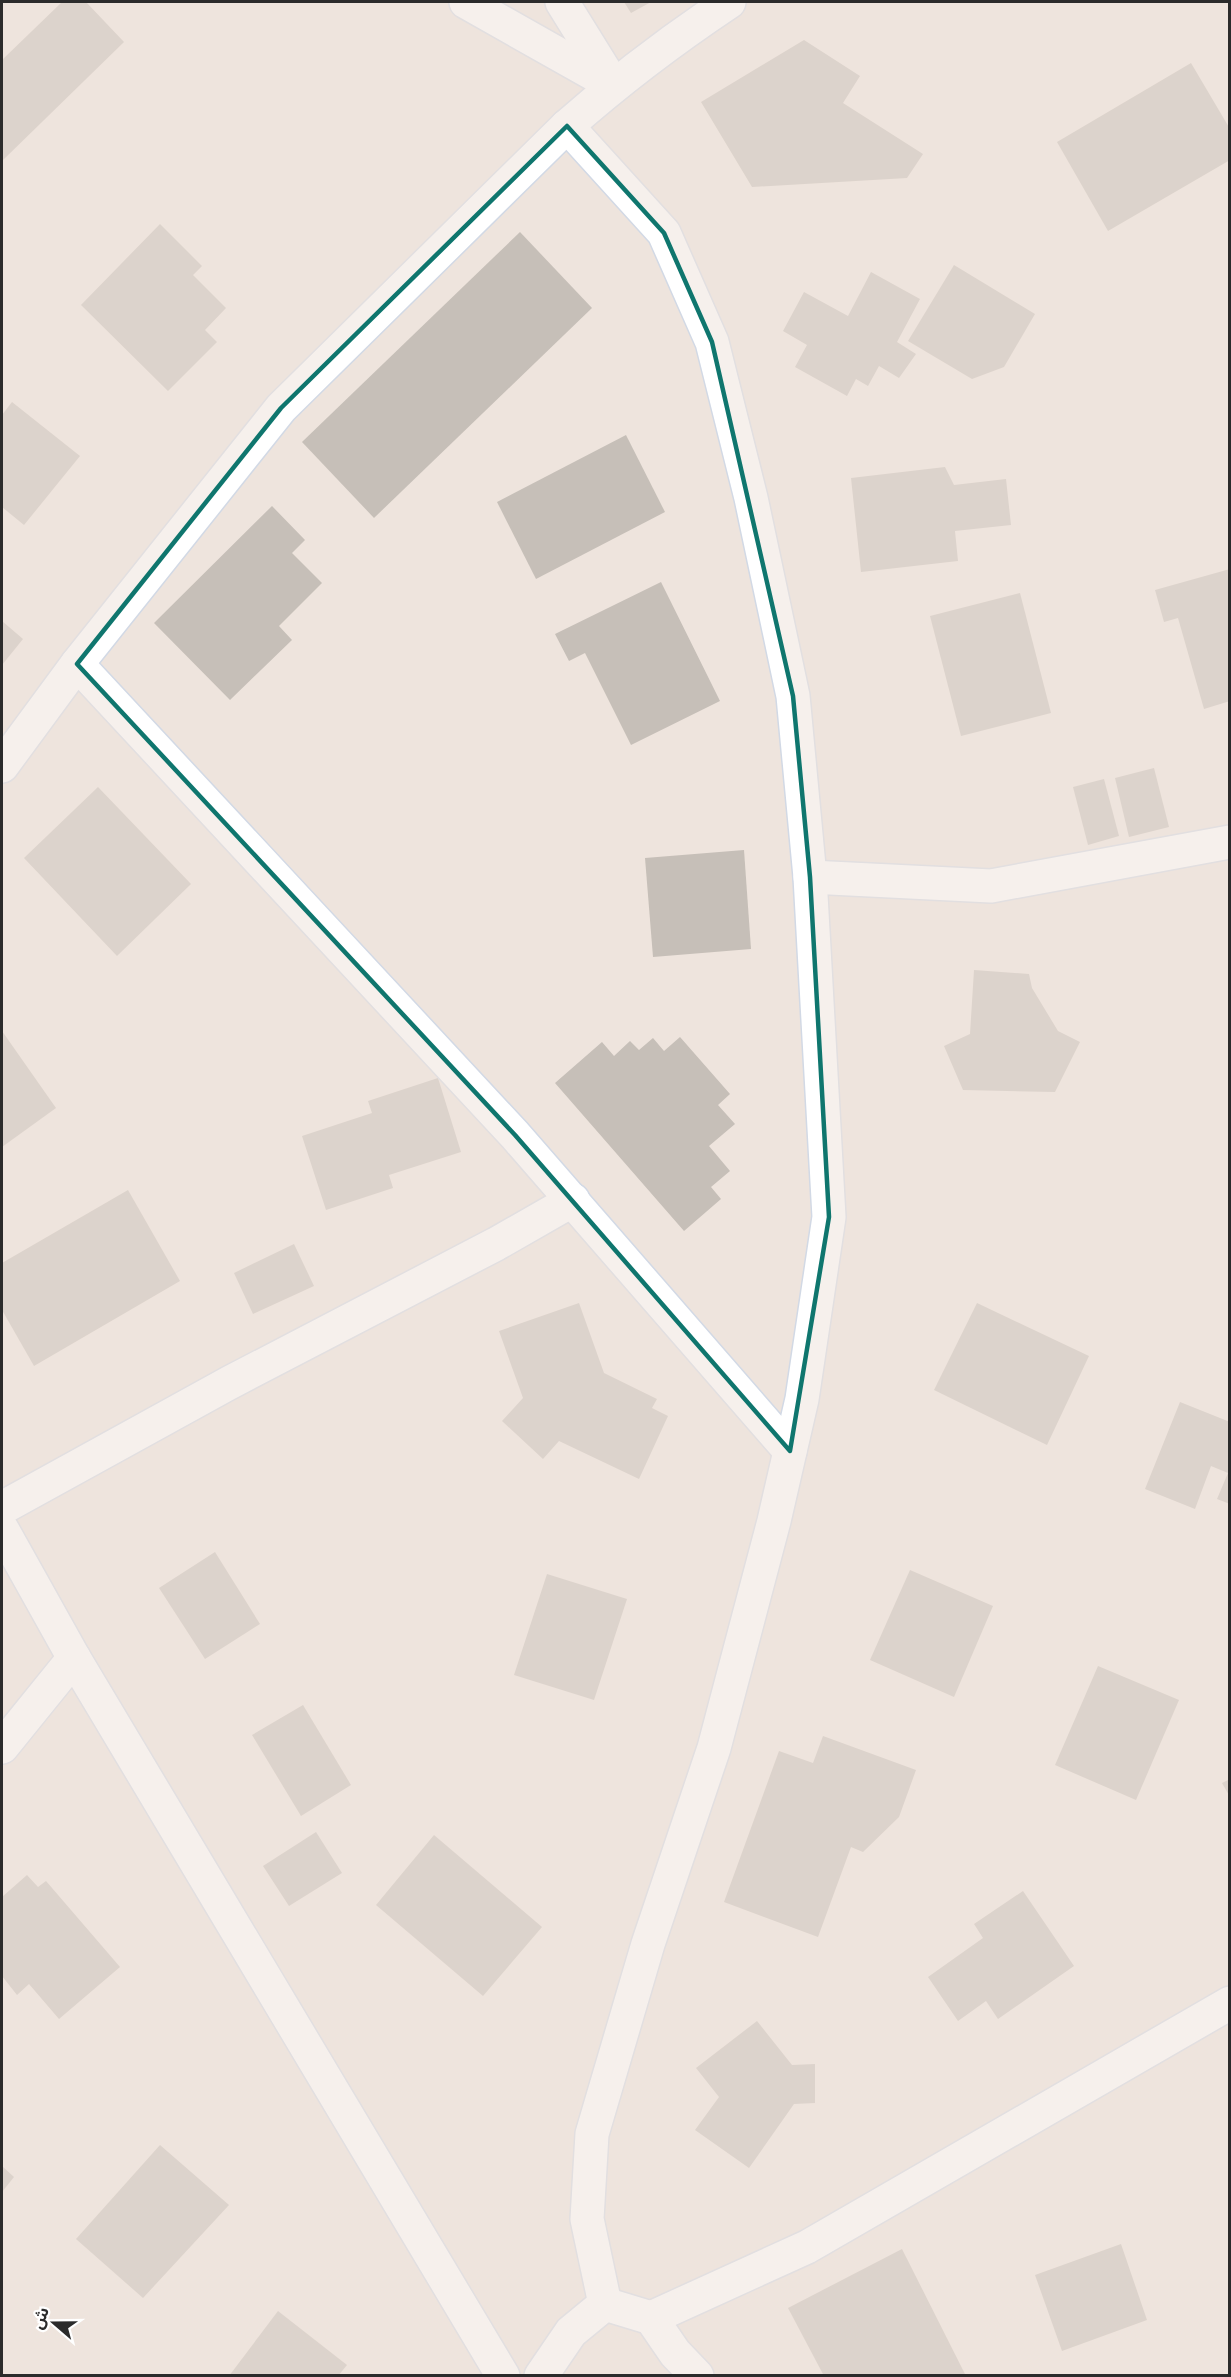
<svg xmlns="http://www.w3.org/2000/svg" width="1231" height="2377" font-family="Lato,'Noto Sans Arabic',sans-serif">
  <style>
    .building { fill: #c6bfb8 }
    .lines { fill: none; stroke-linecap: round; stroke-linejoin: round }
    .street-casing { stroke: #d2d9e5; stroke-width: 36 }
    .secondary-casing { stroke: #d2d9e5; stroke-width: 36 }
    .street { stroke: #fff; stroke-width: 33 }
    .secondary { stroke: #fff; stroke-width: 33 }
    .marked { fill: none; stroke: #0f766e; stroke-width: 4.5; stroke-linejoin: round }
  </style>
  <rect width="100%" height="100%" fill="#eee4dd"/>
  <!-- building -->
  <g class="building">
    <path d="M62,2H86L124,42L2,161V60Z"/>
    <path d="M624,2H651L631,13Z"/>
    <path d="M804,40L860,76L843,103L923,154L907,178L752,187L701,102Z"/>
    <path d="M1191,63L1230,129V160L1108,231L1057,142Z"/>
    <path d="M160,224L202,266L193,275L226,308L205,330L217,342L168,391L81,305Z"/>
    <path d="M520,232L592,308L374,518L302,442Z"/>
    <path d="M954,265L1035,314L1004,367L972,379L908,341Z"/>
    <path d="M871,272L920,299L897,342L916,354L899,378L879,366L868,386L856,379L847,396L795,367L807,345L783,331L804,292L848,316Z"/>
    <path d="M12,402L80,456L24,525L2,507V415Z"/>
    <path d="M626,435L665,512L536,579L497,502Z"/>
    <path d="M945,467L954,485L1006,479L1011,525L955,531L958,561L861,572L851,478Z"/>
    <path d="M272,506L305,540L292,553L322,583L279,626L292,640L230,700L154,623Z"/>
    <path d="M1230,569V701L1204,709L1178,618L1164,622L1155,590Z"/>
    <path d="M661,582L720,701L631,745L585,653L569,661L555,634Z"/>
    <path d="M1020,593L1051,713L961,736L930,616Z"/>
    <path d="M2,621L23,639L2,665Z"/>
    <path d="M1154,768L1169,827L1129,837L1115,778Z"/>
    <path d="M1104,779L1119,836L1088,845L1073,787Z"/>
    <path d="M98,787L191,884L117,956L24,858Z"/>
    <path d="M744,850L751,949L653,957L645,858Z"/>
    <path d="M974,970L1029,974L1032,988L1058,1031L1080,1042L1055,1092L963,1090L944,1046L970,1034Z"/>
    <path d="M2,1031L56,1108L2,1147Z"/>
    <path d="M680,1037L730,1094L718,1105L735,1124L709,1146L730,1171L711,1187L721,1199L684,1231L555,1083L602,1042L614,1056L630,1041L639,1050L653,1038L664,1051Z"/>
    <path d="M438,1078L461,1152L389,1175L393,1188L326,1210L302,1136L372,1113L368,1101Z"/>
    <path d="M128,1190L180,1281L34,1366L2,1310V1263Z"/>
    <path d="M294,1244L314,1286L253,1314L234,1273Z"/>
    <path d="M579,1303L604,1373L657,1399L652,1408L668,1416L639,1479L559,1441L543,1459L502,1421L523,1398L499,1331Z"/>
    <path d="M977,1303L1089,1356L1047,1445L934,1390Z"/>
    <path d="M1180,1402L1230,1422V1504L1217,1499L1228,1473L1211,1466L1195,1509L1145,1489Z"/>
    <path d="M215,1552L260,1624L205,1659L159,1588Z"/>
    <path d="M910,1570L993,1606L954,1697L870,1660Z"/>
    <path d="M547,1574L627,1599L594,1700L514,1675Z"/>
    <path d="M1098,1666L1179,1700L1136,1800L1055,1765Z"/>
    <path d="M303,1705L351,1785L301,1816L252,1735Z"/>
    <path d="M823,1736L916,1770L899,1817L863,1852L851,1847L818,1937L724,1902L779,1751L813,1763Z"/>
    <path d="M1230,1779V1797L1222,1783Z"/>
    <path d="M316,1832L342,1873L289,1906L263,1866Z"/>
    <path d="M434,1835L542,1927L483,1996L376,1905Z"/>
    <path d="M27,1875L38,1887L46,1881L120,1967L59,2019L29,1984L17,1995L2,1976V1897Z"/>
    <path d="M1023,1891L1074,1966L998,2019L986,2001L958,2021L928,1977L983,1938L974,1924Z"/>
    <path d="M757,2021L792,2065L815,2064V2103L794,2104L749,2168L695,2130L719,2097L696,2068Z"/>
    <path d="M160,2145L229,2205L143,2298L76,2239Z"/>
    <path d="M2,2166L14,2177L2,2192Z"/>
    <path d="M1121,2244L1147,2320L1062,2351L1035,2275Z"/>
    <path d="M902,2249L966,2376H824L788,2308Z"/>
    <path d="M278,2311L347,2365L338,2376H229Z"/>
  </g>
  <g class="lines">
    <defs>
      <g id="street">
        <path d="M466,2L613,85"/>
        <path d="M562,2L611,81"/>
        <path d="M567,126L664,233L712,342L751,498L793,696L810,877L829,1217L802,1399L774,1521L714,1748L648,1944L592,2134L587,2219L605,2304"/>
        <path d="M77,664L515,1135L790,1451"/>
        <path d="M2,766L77,664L281,408L567,126C619,80 672,40 729,2"/>
        <path d="M810,877L991,886L1230,842"/>
        <path d="M2,1508L229,1383L496,1244L573,1200"/>
        <path d="M2,1747L74,1658"/>
        <path d="M651,2318L807,2247L1230,2003"/>
        <path d="M541,2376L571,2332L605,2304L651,2318L675,2353L697,2376"/>
      </g>
      <path id="secondary" d="M2,1529L74,1658L503,2376"/>
    </defs>
    <!-- street casing -->
    <use href="#street" class="street-casing"/>
    <!-- secondary casing -->
    <use href="#secondary" class="secondary-casing"/>
    <!-- street -->
    <use href="#street" class="street"/>
    <!-- secondary -->
    <use href="#secondary" class="secondary"/>
  </g>
  <!-- marked area -->
  <path d="M0 0H1231V2377H0ZM567,126L664,233L712,342L793,696L810,877L829,1217L790,1451L515,1135L77,664L281,408Z" fill="#eee4dd" fill-opacity=".55" fill-rule="evenodd"/>
  <path class="marked" d="M567,126L664,233L712,342L793,696L810,877L829,1217L790,1451L515,1135L77,664L281,408Z"/>
  <!-- border -->
  <rect width="1231" height="2377" fill="none" stroke="#2b2b2b" stroke-width="6"/>
  <!-- north arrow -->
  <g transform="translate(54 2323) rotate(290)" stroke="#ffffff" stroke-width="4.5" paint-order="stroke">
  <path d="M0-4.5L10 22L0 15L-10 22Z" fill="#2b2b2b"/>
  <text y="-9" font-size="16" font-weight="bold" text-anchor="middle" fill="#2b2b2b">ش</text>
  </g>
</svg>
